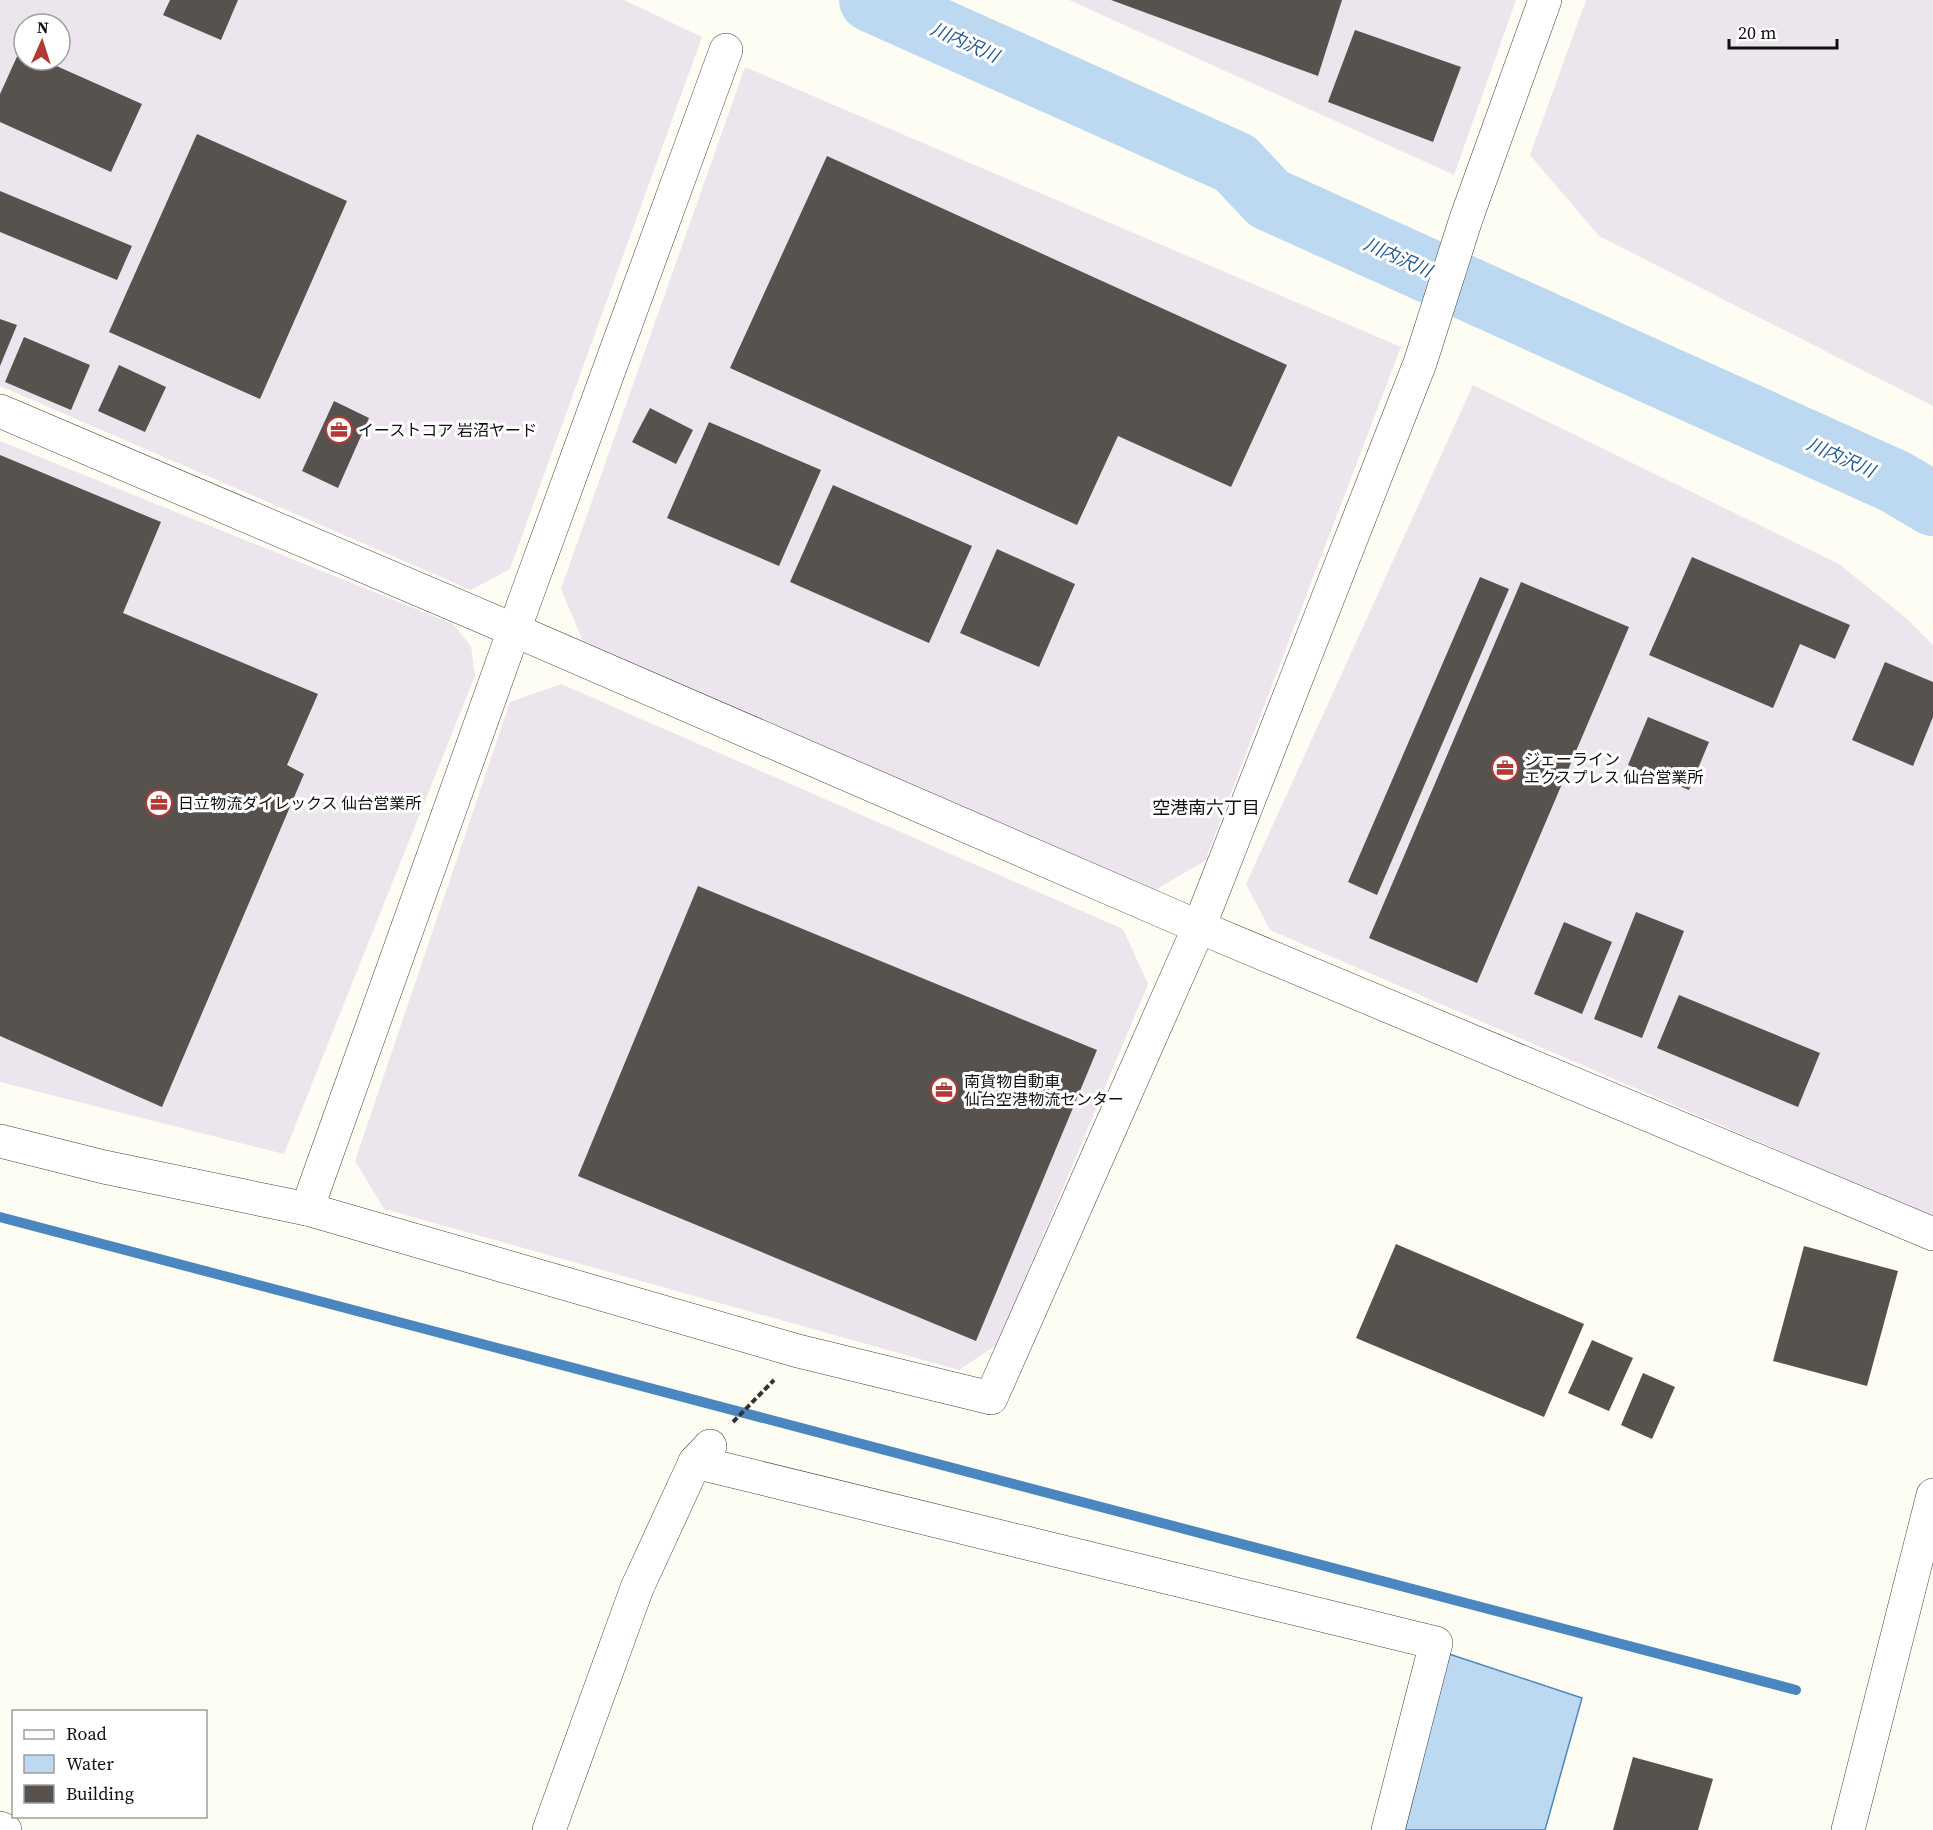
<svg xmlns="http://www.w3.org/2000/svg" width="1933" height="1830" font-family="'Source Serif 4','Noto Sans JP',serif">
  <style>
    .industrial { fill: #ede5ed; fill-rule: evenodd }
    .water { fill: #bcd9f1; stroke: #4a87c1; stroke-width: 1.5 }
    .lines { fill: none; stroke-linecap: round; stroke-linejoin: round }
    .stream { stroke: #4a87c1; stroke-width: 10 }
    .river { stroke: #bcd9f1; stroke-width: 64 }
    .building { fill: #57524d }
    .minor-casing { stroke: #434343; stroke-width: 34 }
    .path { stroke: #323232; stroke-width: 4; stroke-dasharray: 6 3; stroke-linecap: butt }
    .minor { stroke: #fff; stroke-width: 33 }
    .labels { text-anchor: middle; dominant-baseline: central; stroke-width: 6; stroke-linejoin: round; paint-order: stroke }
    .poi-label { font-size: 16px; fill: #101010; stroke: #fff; text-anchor: start }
    .water-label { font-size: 18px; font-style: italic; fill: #235a97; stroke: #fff }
    .neighbourhood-label { font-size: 18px; fill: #101010; stroke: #fff }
  </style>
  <rect width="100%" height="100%" fill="#fefdf3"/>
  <!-- industrial -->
  <g class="industrial">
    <path d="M0,0H624L702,37L510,569L471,590L0,386ZM24,24H60V60H24Z"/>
    <path d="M1069,0H1516L1454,175Z"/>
    <path d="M1586,0H1933V406L1599,236L1530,155Z"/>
    <path d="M745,67L1401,347L1205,861L1155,890L583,641L561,589Z"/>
    <path d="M1473,385L1839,564L1906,618L1933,645V1217L1270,930L1246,884Z"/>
    <path d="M0,441L453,624L471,646L475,676L284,1154L0,1082Z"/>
    <path d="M561,684L1123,929L1148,984L998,1344L959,1370L384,1209L355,1161L510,702Z"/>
  </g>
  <!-- water -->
  <path class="water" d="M1449,1654L1582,1698L1545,1830H1405Z"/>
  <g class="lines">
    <!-- stream -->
    <path class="stream" d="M0,1217L1796,1690"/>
    <!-- river -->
    <path class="river" d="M871,0L1235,163L1269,199L1896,482L1933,504"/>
  </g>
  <!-- building -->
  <g class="building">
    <path d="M170,0H238L221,40L163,15Z"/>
    <path d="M1111,0H1342L1318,76Z"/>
    <path d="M1355,30L1461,67L1433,142L1328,102Z"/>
    <path d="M20,50L24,51V60H43L142,104L111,172L0,122V94Z"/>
    <path d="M197,134L347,201L260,399L109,332Z"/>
    <path d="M827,156L1287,365L1231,487L1118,436L1077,525L730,368Z"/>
    <path d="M0,191L132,246L117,280L0,232Z"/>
    <path d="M0,319L17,325L0,366Z"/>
    <path d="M24,337L90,365L71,410L5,382Z"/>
    <path d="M119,365L166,387L145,432L98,411Z"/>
    <path d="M334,401L369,418L338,488L302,471Z"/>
    <path d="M650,408L693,430L676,464L632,442Z"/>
    <path d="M709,422L821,470L779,566L667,518Z"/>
    <path d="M0,455L161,522L123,613L318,694L287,765L304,774L162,1107L0,1036Z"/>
    <path d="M833,485L972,546L929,643L790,582Z"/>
    <path d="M997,549L1075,584L1039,667L960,633Z"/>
    <path d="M1692,557L1850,625L1835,659L1800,644L1773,708L1649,655Z"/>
    <path d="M1480,577L1509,589L1377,895L1348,882Z"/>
    <path d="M1521,582L1629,627L1477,983L1369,938Z"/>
    <path d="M1885,662L1933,682V717L1913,766L1852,740Z"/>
    <path d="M1648,717L1709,742L1689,790L1628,765Z"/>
    <path d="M698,886L1097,1050L976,1341L578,1176Z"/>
    <path d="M1636,912L1684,931L1642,1038L1594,1019Z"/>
    <path d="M1564,922L1612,942L1582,1014L1534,994Z"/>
    <path d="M1679,995L1820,1053L1798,1107L1657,1048Z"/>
    <path d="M1396,1244L1584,1324L1544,1417L1356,1338Z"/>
    <path d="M1804,1246L1898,1271L1867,1386L1773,1361Z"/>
    <path d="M1592,1340L1633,1358L1609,1411L1568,1393Z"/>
    <path d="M1643,1373L1675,1387L1652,1439L1621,1425Z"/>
    <path d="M1633,1757L1713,1779L1698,1830H1613Z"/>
  </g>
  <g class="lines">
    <defs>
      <g id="minor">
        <path d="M726,50L514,630L307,1209L798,1351L991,1398L1199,927L1420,363L1466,219L1545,0"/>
        <path d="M0,411L514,630L1199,927L1933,1234"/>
        <path d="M0,1141L104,1167L307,1209"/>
        <path d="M695,1462L1436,1643L1388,1830"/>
        <path d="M0,1828L5,1830"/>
        <path d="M549,1830L637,1588L695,1462L710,1446"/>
        <path d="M1848,1830L1933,1495"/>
      </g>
    </defs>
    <!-- minor casing -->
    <use href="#minor" class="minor-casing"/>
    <!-- path -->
    <path class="path" d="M733,1422L774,1380"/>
    <!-- minor -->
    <use href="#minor" class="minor"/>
  </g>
  <!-- icons -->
  <defs>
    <symbol id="office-ring" viewBox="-11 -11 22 22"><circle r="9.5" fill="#fff" stroke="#b43934" stroke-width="1.5"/><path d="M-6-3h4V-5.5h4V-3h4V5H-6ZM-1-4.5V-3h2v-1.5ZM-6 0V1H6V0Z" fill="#b43934"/></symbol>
  </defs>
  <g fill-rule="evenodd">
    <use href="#office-ring" x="324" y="415" width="30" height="30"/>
    <use href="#office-ring" x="1490" y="753" width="30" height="30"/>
    <use href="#office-ring" x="144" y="788" width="30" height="30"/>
    <use href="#office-ring" x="929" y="1075" width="30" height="30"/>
  </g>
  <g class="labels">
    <!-- poi labels -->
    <g class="poi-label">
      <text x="358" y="430">イーストコア 岩沼ヤード</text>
      <text x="1524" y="759">ジェーライン<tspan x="1524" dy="18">エクスプレス 仙台営業所</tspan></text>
      <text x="178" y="803">日立物流ダイレックス 仙台営業所</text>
      <text x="964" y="1081">南貨物自動車<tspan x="964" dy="18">仙台空港物流センター</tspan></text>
    </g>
    <!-- water labels -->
    <g class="water-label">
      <text transform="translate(965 42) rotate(24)">川内沢川</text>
      <text transform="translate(1398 257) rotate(24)">川内沢川</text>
      <text transform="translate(1841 457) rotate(24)">川内沢川</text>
    </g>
    <!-- neighbourhood labels -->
    <g class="neighbourhood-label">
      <text x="1206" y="807">空港南六丁目</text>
    </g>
  </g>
  <!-- legend -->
  <rect x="12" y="1710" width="195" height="108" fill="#ffffff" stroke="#9f9f9f" stroke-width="1.5"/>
  <rect x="24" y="1730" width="30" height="9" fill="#ffffff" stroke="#9f9f9f" stroke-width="1.5"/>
  <text x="66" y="1740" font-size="18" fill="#101010">Road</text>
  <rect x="24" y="1755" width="30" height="18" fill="#bcd9f1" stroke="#9f9f9f" stroke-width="1.5"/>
  <text x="66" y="1770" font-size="18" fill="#101010">Water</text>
  <rect x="24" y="1785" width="30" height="18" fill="#57524d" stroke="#9f9f9f" stroke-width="1.5"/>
  <text x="66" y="1800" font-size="18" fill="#101010">Building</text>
  <!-- north arrow -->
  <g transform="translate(42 42) rotate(3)"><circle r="28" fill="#ffffff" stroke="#9f9f9f" stroke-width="1.5"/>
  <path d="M0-4.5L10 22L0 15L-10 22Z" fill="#b43934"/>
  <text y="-9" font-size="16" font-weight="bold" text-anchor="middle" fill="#101010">N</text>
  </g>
  <!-- scale -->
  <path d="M1729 39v9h108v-9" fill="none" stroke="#101010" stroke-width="3"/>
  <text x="1738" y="39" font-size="18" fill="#101010" stroke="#ffffff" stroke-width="4.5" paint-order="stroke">20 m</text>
</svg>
